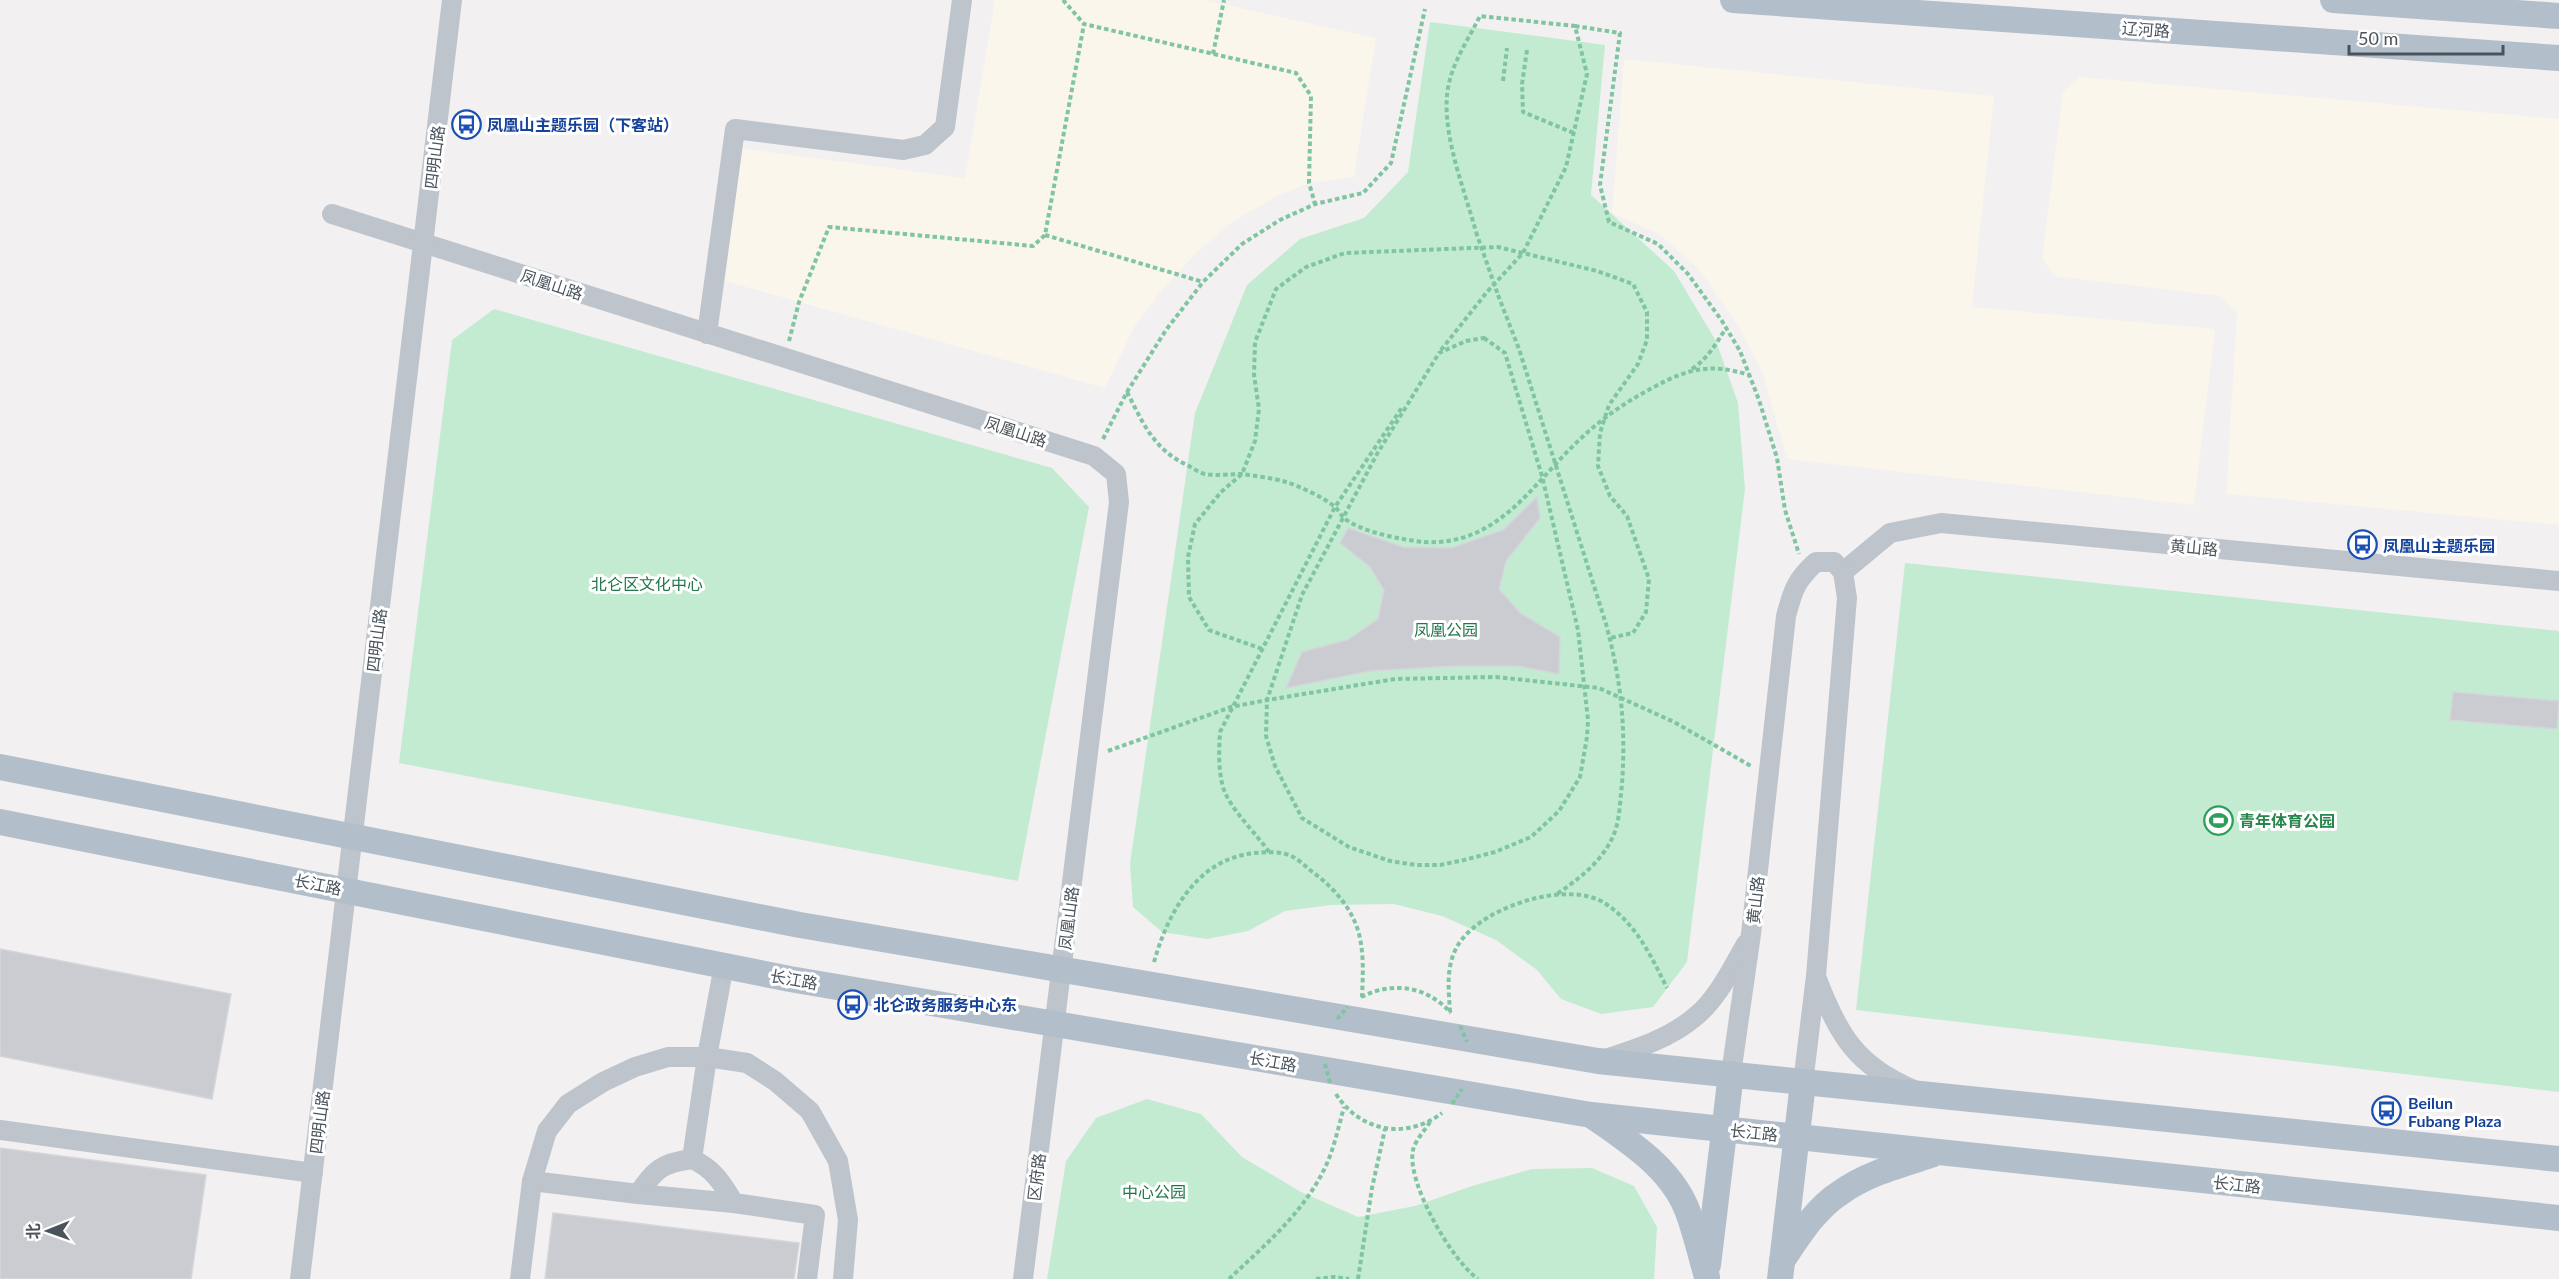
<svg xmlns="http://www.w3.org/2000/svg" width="2559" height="1279" font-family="Lato,'Noto Sans SC',sans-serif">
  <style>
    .commercial { fill: #faf6eb }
    .green { fill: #c3ebd2 }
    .building { fill: #cbccd2; stroke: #d4d6da; stroke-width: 1.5 }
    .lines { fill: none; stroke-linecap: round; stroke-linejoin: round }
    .path { stroke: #7fc5a2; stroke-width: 4; stroke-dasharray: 4.5 3; stroke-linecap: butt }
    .minor { stroke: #bdc4cb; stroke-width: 20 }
    .major { stroke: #b2bfcb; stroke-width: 26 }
    .path-bridge { stroke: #7fc5a2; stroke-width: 4; stroke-dasharray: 4.5 3; stroke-linecap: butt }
    .labels { text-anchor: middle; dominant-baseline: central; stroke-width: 6; stroke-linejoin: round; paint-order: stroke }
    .street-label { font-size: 16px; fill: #4a535b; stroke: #fff }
    .transit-label { font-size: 16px; font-weight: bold; fill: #164399; stroke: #fff; text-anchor: start }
    .park-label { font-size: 16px; fill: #21764a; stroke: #fff }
    .leisure-label { font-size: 16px; font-weight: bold; fill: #27864d; stroke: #fff; text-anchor: start }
  </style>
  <rect width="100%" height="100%" fill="#f2f0f0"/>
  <!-- commercial -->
  <g class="commercial">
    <path d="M995,0H1204L1376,38L1354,177L1309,183L1273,198L1231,223L1195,254L1160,292L1133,329L1105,388L721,280L740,148L965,178Z"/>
    <path d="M1624,59L1994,96L1972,307L2215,329L2194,505L1787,459L1762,371L1737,324L1698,268L1659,234L1612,213Z"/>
    <path d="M2080,77L2559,119V525L2226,494L2237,312L2219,296L2054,276L2042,258L2063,92Z"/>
  </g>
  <!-- green -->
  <g class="green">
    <path d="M1430,22L1605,45L1591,195L1674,271L1716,341L1738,403L1745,489L1687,962L1653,1007L1601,1014L1561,999L1537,970L1496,940L1442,916L1394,904L1331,905L1285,911L1248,931L1207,939L1162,932L1133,907L1130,864L1195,413L1247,285L1300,239L1364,218L1408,172Z"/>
    <path d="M494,309L1052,468L1089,507L1018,881L399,763L452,340Z"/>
    <path d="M1905,563L2559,631V1092L1856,1010Z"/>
    <path d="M1147,1099L1201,1114L1242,1157L1301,1192L1358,1217L1415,1206L1472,1186L1532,1169L1592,1168L1634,1186L1657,1227L1654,1279H1047L1066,1161L1096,1118Z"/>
  </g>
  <!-- building -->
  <g class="building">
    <path d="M1537,497L1540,518L1506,561L1499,589L1520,613L1560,637L1559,674L1518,666H1454L1370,671L1286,688L1302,652L1347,640L1378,619L1384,590L1370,567L1340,543L1348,528L1403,547L1451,548L1503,530Z"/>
    <path d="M2453,692L2559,701L2557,729L2450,720Z"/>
    <path d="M0,949L231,994L212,1099L0,1056Z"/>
    <path d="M0,1148L206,1175L191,1279H0Z"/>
    <path d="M553,1213L799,1243L794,1279H545Z"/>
  </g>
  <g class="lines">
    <!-- path -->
    <g class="path">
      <path d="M1063,0L1084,24L1296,73L1311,96L1309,183L1315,204"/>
      <path d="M1575,26L1620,33L1600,185L1609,222L1658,244L1688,274L1722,321L1740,351L1759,400L1777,458L1785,510L1799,554"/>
      <path d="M1527,50L1522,84L1523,112L1576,134"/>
      <path d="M1213,54L1224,0"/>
      <path d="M1503,81L1507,48"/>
      <path d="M1045,235L1203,282"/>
      <path d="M1498,295L1519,349L1606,624C1621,680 1626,726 1622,784C1620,800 1620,819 1614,834C1603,861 1580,878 1557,894"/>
      <path d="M1484,338L1505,353L1542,476L1578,630L1588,720L1587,737L1580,777L1559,811L1531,837L1495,852L1464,860L1440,865H1416L1390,861L1349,847L1302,818L1275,766L1266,736L1267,700L1302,595L1377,454L1439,353L1466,341Z"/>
      <path d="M789,341L799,302L829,227L1033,246L1045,235L1084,24"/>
      <path d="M1441,350L1487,292L1523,253L1566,167L1587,74L1575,26L1480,16C1470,36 1456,57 1450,79C1437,124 1464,187 1476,232"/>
      <path d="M1692,369C1708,358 1716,344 1726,328"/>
      <path d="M1127,392C1144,425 1154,450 1189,466C1194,469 1200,473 1205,474C1217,476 1230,474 1242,474C1255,476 1273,478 1286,482C1299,486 1325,498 1335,507C1338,509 1340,514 1343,517C1359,532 1403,540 1424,542C1496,546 1530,488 1574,445C1598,421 1625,402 1654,387C1689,368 1711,363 1749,375"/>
      <path d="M1103,439L1127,392L1166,330L1203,282L1242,244L1280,220L1315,204L1363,193L1391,163L1425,9"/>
      <path d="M1262,649L1209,630L1189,597L1188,557L1195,524L1221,492L1242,474L1255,441L1259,409L1254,375L1255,342L1276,289L1306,267L1345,253L1498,247L1597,271L1633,284L1647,312V340L1638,364L1609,405L1600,433L1598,466L1610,496L1627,516L1649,579L1646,612L1633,633L1610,638"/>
      <path d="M1108,751L1231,707L1267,700L1395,679L1496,677L1599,688L1674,722L1751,766"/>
      <path d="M1269,852C1256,833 1229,808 1223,787C1218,769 1219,750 1220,732L1335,507L1403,406"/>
      <path d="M1154,962C1168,912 1198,858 1255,853C1267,852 1281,851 1291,856C1298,859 1304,865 1310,870C1328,883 1345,900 1354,920C1365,943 1363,973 1362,997"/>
      <path d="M1361,997C1393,981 1427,986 1451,1013"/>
      <path d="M1450,1012C1449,992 1446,972 1454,953C1470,910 1567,877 1606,904C1637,925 1651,956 1667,988"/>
      <path d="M1336,1094C1360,1132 1407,1140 1442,1113"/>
      <path d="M1430,1122C1425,1130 1415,1141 1413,1150C1406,1182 1452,1261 1478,1279"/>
      <path d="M1229,1279C1267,1243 1307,1210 1328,1161C1335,1144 1339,1125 1344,1107"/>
      <path d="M1316,1279L1334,1277L1349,1279"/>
      <path d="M1358,1279L1372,1188L1385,1129"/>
    </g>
    <!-- minor -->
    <g class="minor">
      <path d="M332,214L1094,456L1116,474L1119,502L1023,1279"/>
      <path d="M707,334L735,129L903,150L925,145L945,127L962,0"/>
      <path d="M1843,572L1890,533L1941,523L2559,581"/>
      <path d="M724,965L707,1057L692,1159C714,1169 722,1183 734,1203L815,1215L807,1279"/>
      <path d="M1817,979C1838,1034 1856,1066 1914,1090"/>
      <path d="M1605,1059C1636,1049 1671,1038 1696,1016C1718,998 1732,968 1746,944"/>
      <path d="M1731,1074L1751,934L1786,616C1793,590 1796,580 1816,562H1834L1843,572L1847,598L1816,976L1803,1083"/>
      <path d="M0,1130L313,1173"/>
      <path d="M532,1181L638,1194C655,1170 661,1163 692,1159"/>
      <path d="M638,1194L734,1203"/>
      <path d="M300,1279L452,0"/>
      <path d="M520,1279L532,1181L547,1131L568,1104L603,1082L635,1067L668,1057H707L747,1063L775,1081L810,1111L838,1161L848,1220L843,1279"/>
    </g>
    <!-- major -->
    <g class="major">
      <path d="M1733,0L2559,58"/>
      <path d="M2333,0L2559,16"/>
      <path d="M0,767L800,925L1598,1061L2559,1159"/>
      <path d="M0,822L790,979L1591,1115L2559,1218"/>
      <path d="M1594,1117C1631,1143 1674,1170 1689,1215C1696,1235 1701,1256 1707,1277"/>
      <path d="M1782,1261C1798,1237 1815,1209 1840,1193C1866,1174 1900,1165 1931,1155"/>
      <path d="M1708,1265L1731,1074"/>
      <path d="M1780,1279L1803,1083"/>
    </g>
    <!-- path-bridge -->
    <g class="path-bridge">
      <path d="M1476,232L1498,295"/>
      <path d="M1337,1019L1348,1007"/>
      <path d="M1460,1026L1467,1042"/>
      <path d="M1325,1064L1330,1083"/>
      <path d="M1452,1104L1462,1089"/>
    </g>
  </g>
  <!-- icons -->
  <defs>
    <symbol id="bus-ring" viewBox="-11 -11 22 22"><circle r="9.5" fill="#fff" stroke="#1a4fb4" stroke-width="1.5"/><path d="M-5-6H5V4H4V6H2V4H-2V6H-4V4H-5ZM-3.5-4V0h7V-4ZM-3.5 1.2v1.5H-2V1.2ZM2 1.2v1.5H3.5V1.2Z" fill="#1a4fb4"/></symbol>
    <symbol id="stadium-ring" viewBox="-11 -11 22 22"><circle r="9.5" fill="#fff" stroke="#2e9e5b" stroke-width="1.5"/><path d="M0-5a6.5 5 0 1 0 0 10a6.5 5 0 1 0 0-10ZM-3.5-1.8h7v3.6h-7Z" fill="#2e9e5b"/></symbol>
  </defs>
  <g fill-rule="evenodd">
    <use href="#bus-ring" x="450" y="108" width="33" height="33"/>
    <use href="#bus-ring" x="2346" y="528" width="33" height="33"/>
    <use href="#stadium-ring" x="2202" y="804" width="33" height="33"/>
    <use href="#bus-ring" x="836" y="988" width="33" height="33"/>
    <use href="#bus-ring" x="2370" y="1094" width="33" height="33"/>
  </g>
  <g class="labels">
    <!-- street labels -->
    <g class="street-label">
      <text transform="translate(2146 29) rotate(4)">辽河路</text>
      <text transform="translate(434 157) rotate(-83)">四明山路</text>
      <text transform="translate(552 284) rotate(18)">凤凰山路</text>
      <text transform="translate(1016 431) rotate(18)">凤凰山路</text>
      <text transform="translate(2194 547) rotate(5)">黄山路</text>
      <text transform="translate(376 640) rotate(-83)">四明山路</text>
      <text transform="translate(318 884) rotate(11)">长江路</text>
      <text transform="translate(1755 900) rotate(-84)">黄山路</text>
      <text transform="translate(1068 918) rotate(-83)">凤凰山路</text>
      <text transform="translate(794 979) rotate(10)">长江路</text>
      <text transform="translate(1273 1061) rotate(10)">长江路</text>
      <text transform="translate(319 1122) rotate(-83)">四明山路</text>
      <text transform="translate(1754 1132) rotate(6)">长江路</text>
      <text transform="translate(1036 1177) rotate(-83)">区府路</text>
      <text transform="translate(2237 1184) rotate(6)">长江路</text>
    </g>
    <!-- transit labels -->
    <g class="transit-label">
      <text x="487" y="124">凤凰山主题乐园（下客站）</text>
      <text x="2383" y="545">凤凰山主题乐园</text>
      <text x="873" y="1004">北仑政务服务中心东</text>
      <text x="2408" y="1102">Beilun<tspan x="2408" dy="18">Fubang Plaza</tspan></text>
    </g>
    <!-- park labels -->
    <g class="park-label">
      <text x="647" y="583">北仑区文化中心</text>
      <text x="1446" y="629">凤凰公园</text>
      <text x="1154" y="1191">中心公园</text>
    </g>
    <!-- leisure labels -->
    <g class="leisure-label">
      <text x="2239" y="820">青年体育公园</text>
    </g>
  </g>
  <!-- north arrow -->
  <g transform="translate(48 1231) rotate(269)" stroke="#ffffff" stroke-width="4.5" paint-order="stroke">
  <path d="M0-4.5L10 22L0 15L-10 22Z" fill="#4a535b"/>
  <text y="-9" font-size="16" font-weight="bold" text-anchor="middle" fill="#4a535b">北</text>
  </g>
  <!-- scale -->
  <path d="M2349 45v9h154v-9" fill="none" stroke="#4a535b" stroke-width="3"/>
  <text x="2358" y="45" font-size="18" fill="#4a535b" stroke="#ffffff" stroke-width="4.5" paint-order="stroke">50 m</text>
</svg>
